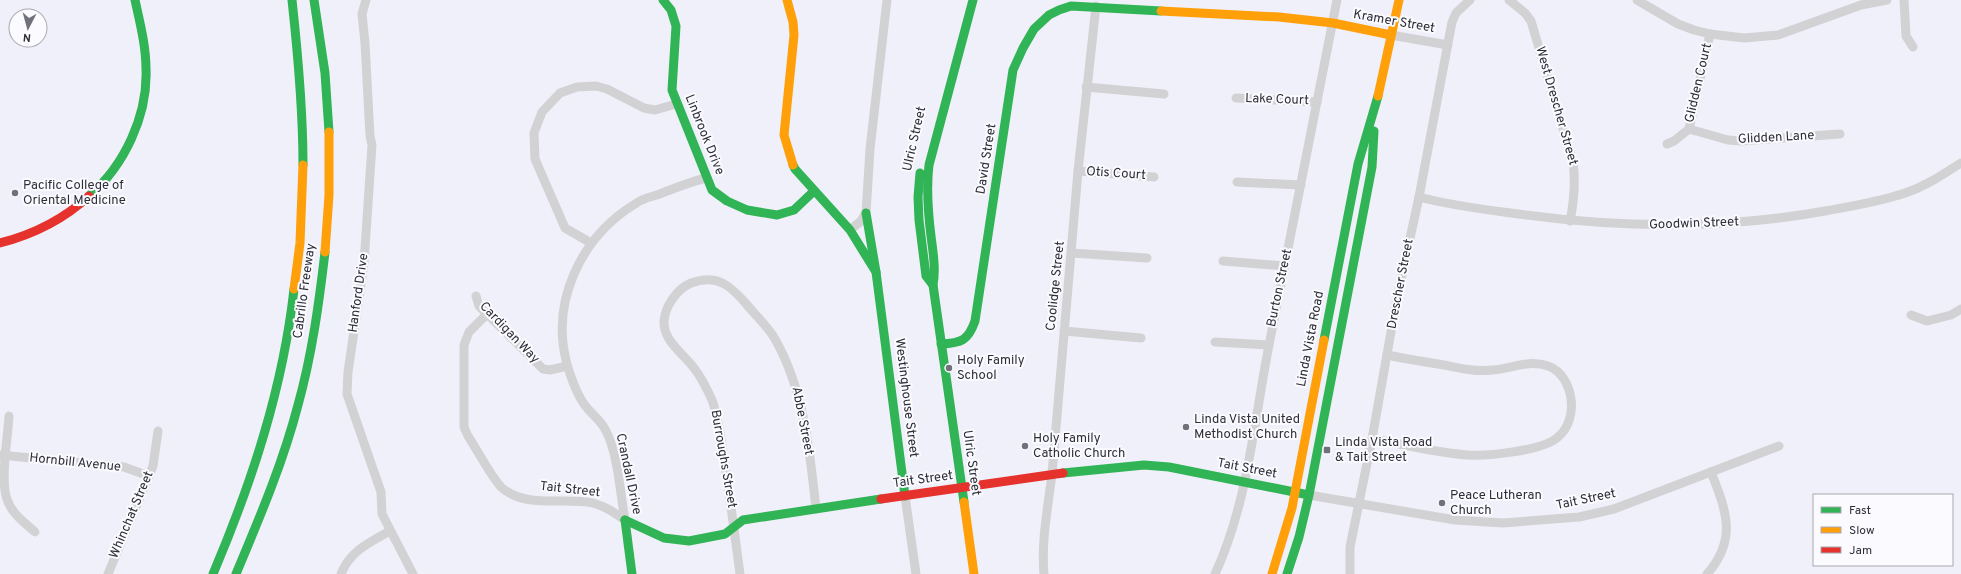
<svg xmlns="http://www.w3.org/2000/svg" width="1961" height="574" font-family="Overpass,sans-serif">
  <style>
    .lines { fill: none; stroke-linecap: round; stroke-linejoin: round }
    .street { stroke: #d2d2d4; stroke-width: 9 }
    .fast { stroke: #30b455; stroke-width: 9 }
    .slow { stroke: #ff9f0a; stroke-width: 9 }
    .jam { stroke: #e5322d; stroke-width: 9 }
    .poi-dot { fill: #71717b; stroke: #fafaff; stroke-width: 1.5 }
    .labels { text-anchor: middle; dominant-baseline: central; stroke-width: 4; stroke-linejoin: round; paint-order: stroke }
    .street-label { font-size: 13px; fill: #2d2d36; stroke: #fafaff }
    .poi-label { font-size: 13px; fill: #2d2d36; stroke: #fafaff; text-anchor: start }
  </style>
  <rect width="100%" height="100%" fill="#f0f0fa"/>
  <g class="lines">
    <!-- street -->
    <g class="street">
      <path d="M366,0L362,14L365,43L370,136L372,145L364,263L348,372L347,394L381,492L382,514L413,574"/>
      <path d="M1509,0L1525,13L1531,21L1573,162C1576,183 1574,201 1570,221"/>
      <path d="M1637,0L1678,24L1694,30L1710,34L1744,38L1778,35L1861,5L1887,0"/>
      <path d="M1904,0L1906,36L1913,47"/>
      <path d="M1391,35L1448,45"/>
      <path d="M1086,87L1164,94"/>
      <path d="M1236,98L1317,102"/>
      <path d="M1689,129L1728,140L1741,141L1840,134"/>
      <path d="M1667,144L1674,141L1689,129L1710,34"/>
      <path d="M1078,171L1154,177"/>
      <path d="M1237,182L1301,185"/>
      <path d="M1419,197C1449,205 1480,209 1511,213C1616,228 1721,230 1825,211C1852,206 1879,202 1905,193C1924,187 1944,174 1961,163"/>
      <path d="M850,230L861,221L866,213L870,149L887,0"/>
      <path d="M591,243L565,228L535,159L534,133L542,112L560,93L577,87L596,86L607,89L644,108L655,110L676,104"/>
      <path d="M1072,253L1147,258"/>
      <path d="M1223,261L1285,266"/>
      <path d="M476,296L479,306L543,369L550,370L567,366"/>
      <path d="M487,314L469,332L464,345V427L468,436C476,448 492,478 501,487C525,509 564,497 593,503C605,506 615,513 625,520"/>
      <path d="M1911,315L1927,321L1951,315L1961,309"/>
      <path d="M1064,331L1141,338"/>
      <path d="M1215,342L1269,345"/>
      <path d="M9,416C8,436 0,481 7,499C11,513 25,523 35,532"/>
      <path d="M1372,439C1404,444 1436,453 1468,455C1488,456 1543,451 1558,437C1569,428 1573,412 1571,399C1569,385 1562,371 1548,366C1528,359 1511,369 1492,370C1476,372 1459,368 1444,365C1425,362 1406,359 1387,355"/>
      <path d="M0,455L124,467L149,476"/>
      <path d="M1309,495L1455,520L1503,523L1579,517L1614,509L1779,446"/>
      <path d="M905,496L916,574"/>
      <path d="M625,520C620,493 618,454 606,431C602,422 594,416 587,408C578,397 571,378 567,364C550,302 581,237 635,204C641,199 650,197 657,195C673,189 689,182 706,178"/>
      <path d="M108,574L153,466L158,431"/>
      <path d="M341,574C350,551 370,542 390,531"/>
      <path d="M740,574C735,536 730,498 724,459C721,440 719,419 712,400C707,389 702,378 694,368C683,353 663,341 664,321C665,306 677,289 691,283C718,273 732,287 748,306C757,317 768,327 775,339C804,390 810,452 816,509"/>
      <path d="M1044,574C1041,541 1048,507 1052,474L1078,171L1096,6"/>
      <path d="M1215,574C1248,503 1254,421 1269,345C1291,230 1314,115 1337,0"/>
      <path d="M1350,574V547L1372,439L1397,298L1419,197L1452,22L1456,13L1470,0"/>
      <path d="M1707,574C1738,539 1726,510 1711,472"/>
    </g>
    <!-- fast -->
    <g class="fast">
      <path d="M292,0C298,55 303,109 303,165"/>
      <path d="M314,0L325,73L329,132"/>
      <path d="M663,0L671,10L676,26L672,90L712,190L727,201L747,210L777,215L794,210L814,191"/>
      <path d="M793,165L795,169L850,230L876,272"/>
      <path d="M920,173L918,197L919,220L926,276L933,285"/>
      <path d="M89,196C124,166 148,116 146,69C146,46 140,23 135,0"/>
      <path d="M866,213L876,272L905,496"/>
      <path d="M1324,340L1358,164L1378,96"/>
      <path d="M941,344C961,343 968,341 975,321L1013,70L1023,48L1034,29L1049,15L1059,10L1071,6L1161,11"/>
      <path d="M1063,473L1144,465L1169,467L1304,494"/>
      <path d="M964,502L933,285C936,269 933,252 931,236C928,212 926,189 929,165L973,0"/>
      <path d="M625,520L664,538L689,541L725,534L743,520L881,499"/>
      <path d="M625,520L632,574"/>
      <path d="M213,574C252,482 283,388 294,289"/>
      <path d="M236,574C259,519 283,463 298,405C312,355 319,303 325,252"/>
      <path d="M1287,574L1299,537L1309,495L1372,167L1374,131"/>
    </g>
    <!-- slow -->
    <g class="slow">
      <path d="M787,0L793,22L794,35L784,135L793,165"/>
      <path d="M1161,11L1279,17L1333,23L1391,35"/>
      <path d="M1378,96L1399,0"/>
      <path d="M325,252L329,195V132"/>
      <path d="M294,289L300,243L303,165"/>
      <path d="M964,502L974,574"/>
      <path d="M1272,574L1292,508L1324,340"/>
    </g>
    <!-- jam -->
    <g class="jam">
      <path d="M0,243C35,234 63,220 89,196"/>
      <path d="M881,499L1063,473"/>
    </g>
  </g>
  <!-- markers -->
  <g class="poi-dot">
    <circle cx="15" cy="193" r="4"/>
    <circle cx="949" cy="368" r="4"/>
    <circle cx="1186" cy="427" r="4"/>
    <circle cx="1025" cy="446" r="4"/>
    <rect x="1323" y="446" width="8" height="8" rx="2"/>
    <circle cx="1442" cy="503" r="4"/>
  </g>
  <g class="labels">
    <!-- street labels -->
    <g class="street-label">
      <text transform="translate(1394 22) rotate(10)">Kramer Street</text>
      <text transform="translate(1699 83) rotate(-77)">Glidden Court</text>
      <text transform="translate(1277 100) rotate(2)">Lake Court</text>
      <text transform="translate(1556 106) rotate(74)">West Drescher Street</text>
      <text transform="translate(704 135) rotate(68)">Linbrook Drive</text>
      <text transform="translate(1776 138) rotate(-3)">Glidden Lane</text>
      <text transform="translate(915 139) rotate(-77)">Ulric Street</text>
      <text transform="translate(987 159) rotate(-81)">David Street</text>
      <text transform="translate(1116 174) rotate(4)">Otis Court</text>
      <text transform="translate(1694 224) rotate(-2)">Goodwin Street</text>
      <text transform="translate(1401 284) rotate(-79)">Drescher Street</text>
      <text transform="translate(1056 286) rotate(-84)">Coolidge Street</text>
      <text transform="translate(1280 288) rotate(-78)">Burton Street</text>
      <text transform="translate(305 291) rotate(-82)">Cabrillo Freeway</text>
      <text transform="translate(359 293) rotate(-82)">Hanford Drive</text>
      <text transform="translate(509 333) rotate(46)">Cardigan Way</text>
      <text transform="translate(1311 339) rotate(-79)">Linda Vista Road</text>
      <text transform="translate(906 398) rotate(83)">Westinghouse Street</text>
      <text transform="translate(802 421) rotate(79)">Abbe Street</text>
      <text transform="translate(723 459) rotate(80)">Burroughs Street</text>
      <text transform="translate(75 463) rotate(6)">Hornbill Avenue</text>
      <text transform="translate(971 463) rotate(82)">Ulric Street</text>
      <text transform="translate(1247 469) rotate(11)">Tait Street</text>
      <text transform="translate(628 474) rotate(78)">Crandall Drive</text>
      <text transform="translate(923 480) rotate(-8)">Tait Street</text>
      <text transform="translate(570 490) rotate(6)">Tait Street</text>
      <text transform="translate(1586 500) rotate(-12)">Tait Street</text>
      <text transform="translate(132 515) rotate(-67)">Whinchat Street</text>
    </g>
    <!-- poi labels -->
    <g class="poi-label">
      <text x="23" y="186">Pacific College of<tspan x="23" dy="15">Oriental Medicine</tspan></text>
      <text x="957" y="361">Holy Family<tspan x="957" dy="15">School</tspan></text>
      <text x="1194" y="420">Linda Vista United<tspan x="1194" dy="15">Methodist Church</tspan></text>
      <text x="1033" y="439">Holy Family<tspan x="1033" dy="15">Catholic Church</tspan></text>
      <text x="1335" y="443">Linda Vista Road<tspan x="1335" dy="15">&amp; Tait Street</tspan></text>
      <text x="1450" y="496">Peace Lutheran<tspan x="1450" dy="15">Church</tspan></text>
    </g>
  </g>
  <!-- legend -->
  <rect x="1813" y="494" width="140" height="72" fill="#fafaff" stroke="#a8a8af"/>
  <rect x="1821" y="507" width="20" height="6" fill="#30b455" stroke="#a8a8af"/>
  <text x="1849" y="514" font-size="12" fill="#2d2d36">Fast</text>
  <rect x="1821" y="527" width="20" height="6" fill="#ff9f0a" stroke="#a8a8af"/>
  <text x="1849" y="534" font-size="12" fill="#2d2d36">Slow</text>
  <rect x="1821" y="547" width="20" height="6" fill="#e5322d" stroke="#a8a8af"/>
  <text x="1849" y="554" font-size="12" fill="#2d2d36">Jam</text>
  <!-- north arrow -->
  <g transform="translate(28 28) rotate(186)"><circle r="19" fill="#fafaff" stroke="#a8a8af"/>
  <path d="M0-3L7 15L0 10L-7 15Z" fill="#71717b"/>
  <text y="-6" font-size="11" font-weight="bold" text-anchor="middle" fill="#2d2d36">N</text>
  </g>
</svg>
